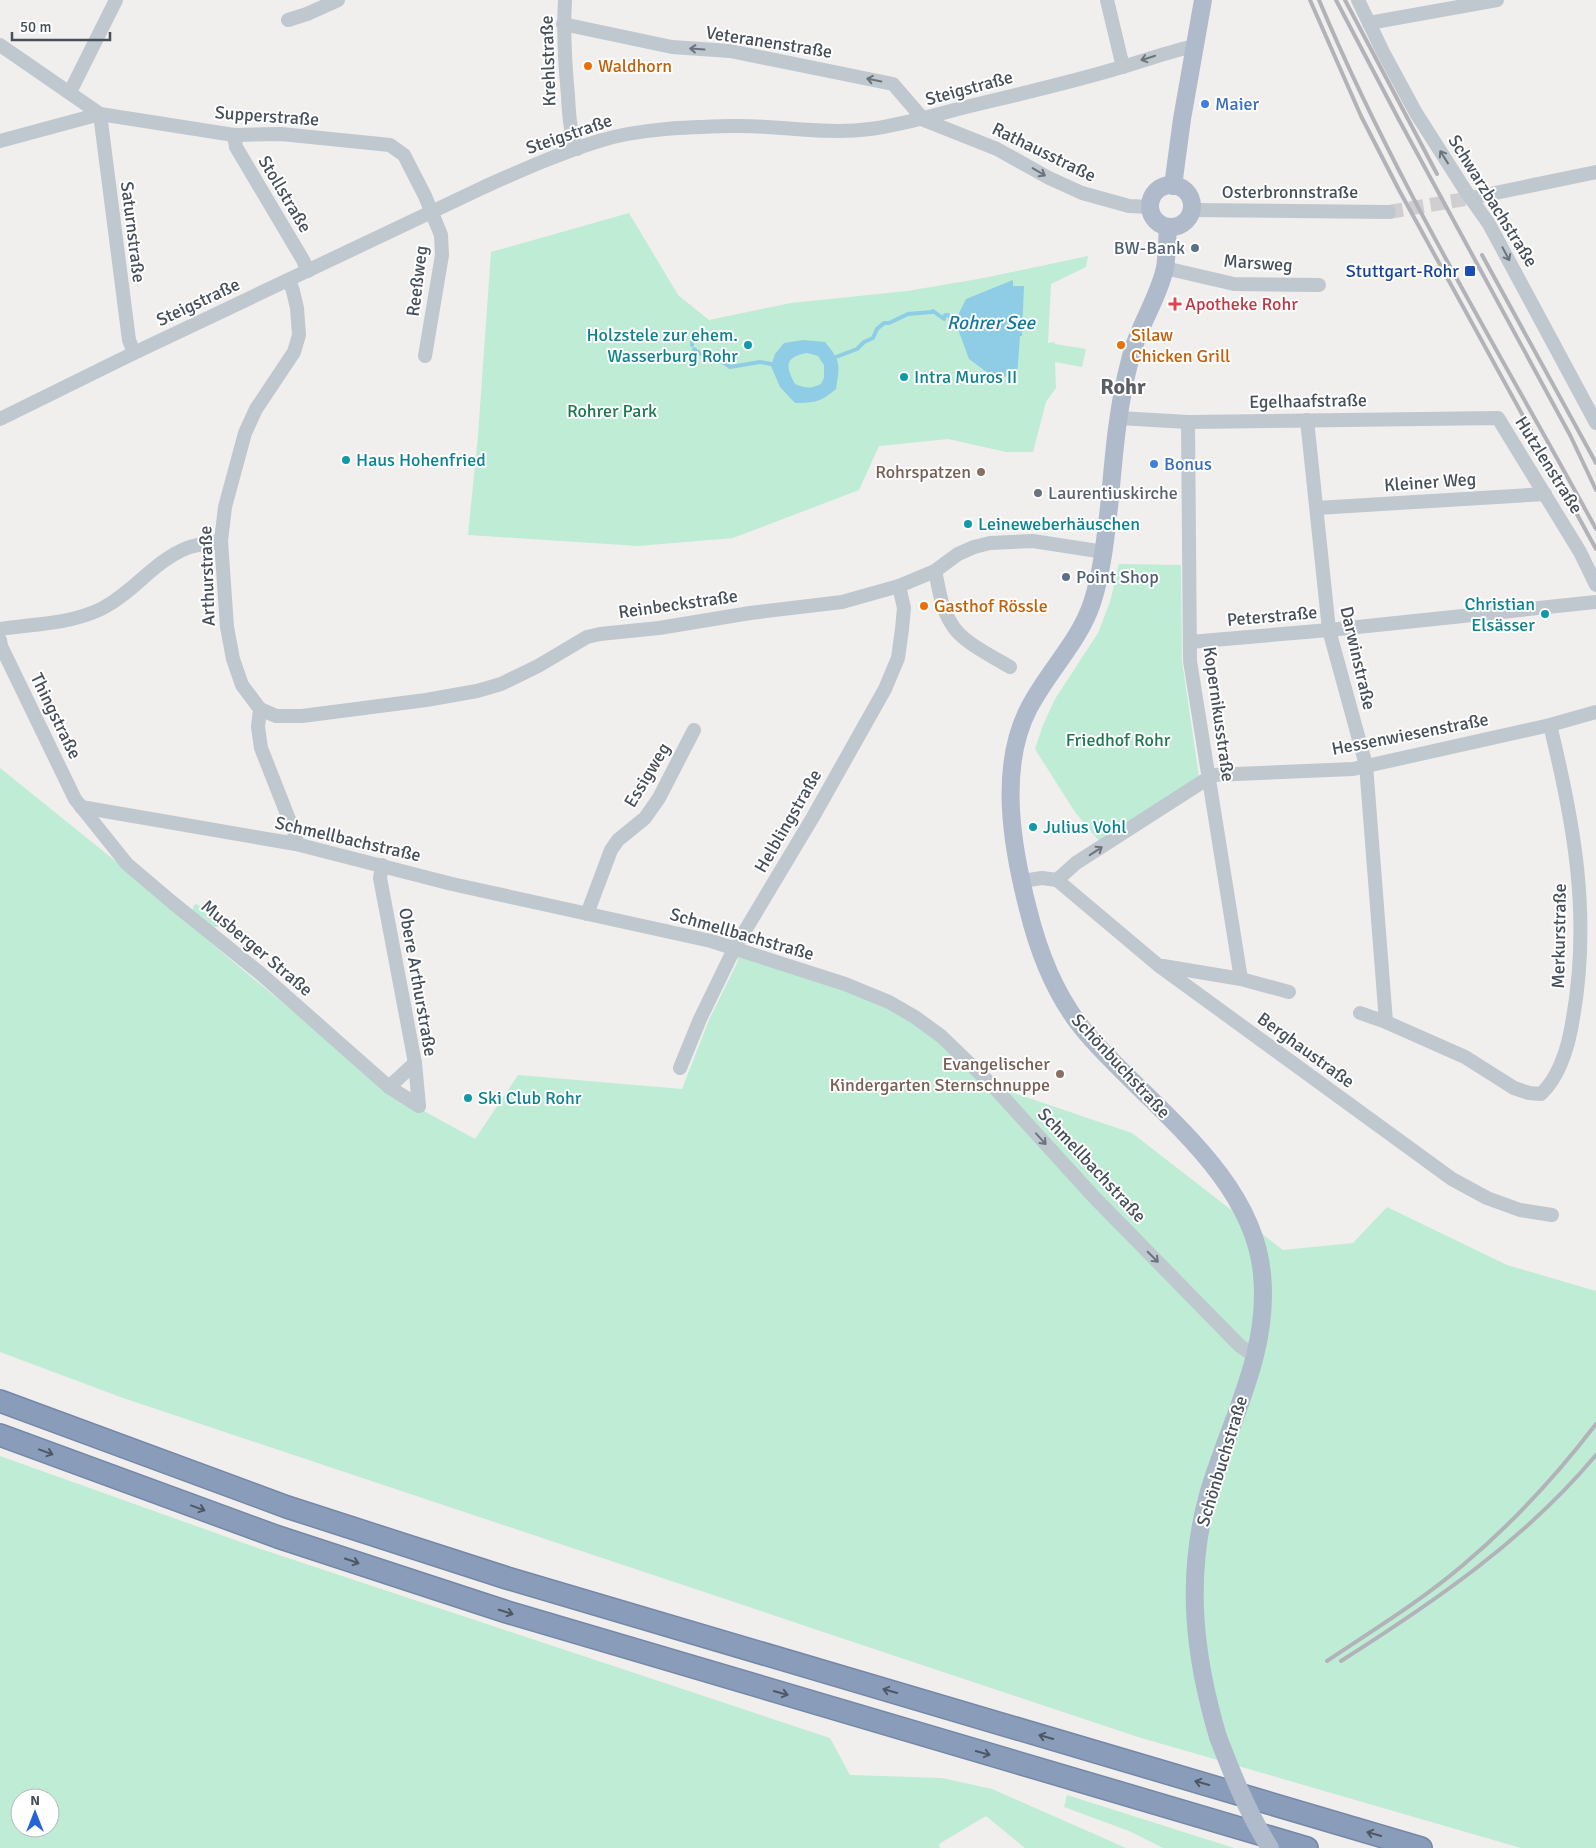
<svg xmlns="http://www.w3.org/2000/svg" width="1596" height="1848" font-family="Signika,sans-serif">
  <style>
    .green { fill: #bfecd4; fill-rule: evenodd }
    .water { fill: #8fcde6; fill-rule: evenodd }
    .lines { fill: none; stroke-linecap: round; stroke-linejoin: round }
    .stream { stroke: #8fcde6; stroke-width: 4 }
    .minor-tunnel { stroke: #cfced0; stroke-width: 14; stroke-dasharray: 14 7; stroke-linecap: butt }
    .highway-casing { stroke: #7488a6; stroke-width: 24 }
    .minor { stroke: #bfc7cf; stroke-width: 14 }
    .major { stroke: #afbbcb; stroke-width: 18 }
    .highway { stroke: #899dba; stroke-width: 21 }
    .rail { stroke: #b1b3b8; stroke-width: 4 }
    .major-bridge { stroke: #afbbcb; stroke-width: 18 }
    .oneway { stroke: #6b747d }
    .oneway2 { stroke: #4e5864 }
    .food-dot { fill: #e8710a; stroke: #fff; stroke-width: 2 }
    .shop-dot { fill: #3f7fe0; stroke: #fff; stroke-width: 2 }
    .service-dot { fill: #5c6f8a; stroke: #fff; stroke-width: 2 }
    .transit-dot { fill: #1a4fb4; stroke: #fff; stroke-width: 2 }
    .health-dot { fill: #e0444e; stroke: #fff; stroke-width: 2 }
    .culture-dot { fill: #0f9aa8; stroke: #fff; stroke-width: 2 }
    .education-dot { fill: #8d6e63; stroke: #fff; stroke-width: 2 }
    .worship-dot { fill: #6b7280; stroke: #fff; stroke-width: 2 }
    .labels { text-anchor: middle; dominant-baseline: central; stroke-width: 4; stroke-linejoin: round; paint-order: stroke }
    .street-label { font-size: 18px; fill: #47505a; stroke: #fff }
    .food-label { font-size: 18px; fill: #c56008; stroke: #fff; text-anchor: start }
    .shop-label { font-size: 18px; fill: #366cbe; stroke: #fff; text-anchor: start }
    .service-label { font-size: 18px; fill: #4e5e75; stroke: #fff; text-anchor: end }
    .transit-label { font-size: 18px; fill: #164399; stroke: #fff; text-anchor: end }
    .health-label { font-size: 18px; fill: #be3a42; stroke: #fff; text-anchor: start }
    .culture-label { font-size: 18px; fill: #0d838f; stroke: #fff; text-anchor: start }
    .park-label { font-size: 18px; fill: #1d7751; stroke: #fff }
    .education-label { font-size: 18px; fill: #785e54; stroke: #fff; text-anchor: end }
    .worship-label { font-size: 18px; fill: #5b616d; stroke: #fff; text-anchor: start }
    .water-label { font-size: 19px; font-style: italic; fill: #1578a0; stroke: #fff }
    .district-label { font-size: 22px; font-weight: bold; fill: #5b5e63; stroke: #fff }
  </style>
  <rect width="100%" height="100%" fill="#f1eeee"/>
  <!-- green -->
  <g class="green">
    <path d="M629,213L678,295L709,320L791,303L907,291L984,278L1088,256L1086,267L1051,284L1048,343L1055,342V344L1086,349L1082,367L1055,362L1056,388L1046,402L1033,452H1006L948,439L879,446L859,490L733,538L638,546L468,535L478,436L491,252Z"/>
    <path d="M1119,564L1181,565L1182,661L1199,777L1100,842L1075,812L1035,749L1043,725L1055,699L1098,633L1110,602Z"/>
    <path d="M0,768L113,859L231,960L391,1093L475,1139L518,1075L682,1089L709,1020L738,961L734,949L889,1002L993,1086L1132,1133L1283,1250L1353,1243L1387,1207L1507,1265L1596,1291V1848H1521L1138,1737L123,1398L0,1352Z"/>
    <path d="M196,904C208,910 216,915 223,927H212L192,911L194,905Z"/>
    <path d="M0,1456L252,1546L830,1738L850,1775L942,1778L992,1789L1126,1848H1025L986,1816L939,1844L940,1848H0ZM20,1798H50V1828H20Z"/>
    <path d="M1067,1795L1234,1848H1163L1129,1831L1064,1807Z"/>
  </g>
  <!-- water -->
  <g class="water">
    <path d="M1013,280V286H1024L1022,336H1020L1017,377L992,376L969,359L955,321L966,299Z"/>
    <path d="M803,340L825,342C841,361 840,365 836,389C821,402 814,403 795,403L780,387L771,366L775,354L784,343ZM807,353L818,356L824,365V378L821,384C811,389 805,388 795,384C785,365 785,357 807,353Z"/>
  </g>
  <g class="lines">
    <!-- stream -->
    <g class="stream">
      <path d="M692,342V345"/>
      <path d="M694,349C704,359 719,357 730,367L760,362L771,364"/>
      <path d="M836,357L857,349L864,342L873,338L877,329L884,323H889L908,314L932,312L933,311L944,319L945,315H948L955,321"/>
    </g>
    <!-- minor-tunnel -->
    <path class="minor-tunnel" d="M1389,212L1471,198"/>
    <defs>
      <g id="highway">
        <path d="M0,1401L287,1507L507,1578L1421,1848"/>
        <path d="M0,1435L278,1537L507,1612L1307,1848"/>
      </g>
    </defs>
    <!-- highway casing -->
    <use href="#highway" class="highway-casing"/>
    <!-- minor -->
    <g class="minor">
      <path d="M565,0C563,32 565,64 568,96C569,115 570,132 577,149"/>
      <path d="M1107,0L1123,67"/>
      <path d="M1358,0L1383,52L1416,113L1465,190L1489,224L1596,423"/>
      <path d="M288,20L307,14L338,0"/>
      <path d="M1369,23L1497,0"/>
      <path d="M563,24L672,47L730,51L893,84L924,120L997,149L1049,178L1082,193L1129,206L1150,207"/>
      <path d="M0,45L100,114L234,135L281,134L390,145L404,155L425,196L441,235L442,255L425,356"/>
      <path d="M70,92L116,0"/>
      <path d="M234,135L236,147L303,260L308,271"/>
      <path d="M0,141L100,114L129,340L134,353"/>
      <path d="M1471,198L1596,172"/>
      <path d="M1191,210L1389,212"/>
      <path d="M1165,268L1234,284L1319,285"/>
      <path d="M289,280L293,291L297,308L299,335L294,352L256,409L245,433L225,507L221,541L227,627L233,659L242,685L260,709L258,727L261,748L296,837V844"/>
      <path d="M1119,418L1188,422L1498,418L1580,552L1596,585"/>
      <path d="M0,419L134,353L484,187C522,170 560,153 599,141C640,128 692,127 734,126C779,125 825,135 870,129C901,125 931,116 962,108C1015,95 1069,83 1122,67C1147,60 1170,51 1195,46"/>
      <path d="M1307,420L1329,630L1366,765L1386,1022"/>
      <path d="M1188,422L1190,661L1241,979"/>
      <path d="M1317,508L1545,494"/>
      <path d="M935,571C939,588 941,608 951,623C961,642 992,656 1010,667"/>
      <path d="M0,629C33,624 70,624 101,609C132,594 154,561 187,548C198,544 210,543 221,541"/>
      <path d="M0,640L1,646L75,799L127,864L173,903L261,974L389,1087L419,1106"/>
      <path d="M1190,642L1329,630L1596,602"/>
      <path d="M260,709L276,716H302L426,700L477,691L501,684L538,666L587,637L600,634L659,628L750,613L842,602L899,586L935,571L958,554L974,547L990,543L1033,541L1104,552"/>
      <path d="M81,807L296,844L452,884L711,941L845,984L889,1002L915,1017L941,1036L993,1086L1093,1196L1240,1346L1256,1357"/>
      <path d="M382,865L380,878L415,1063L419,1106"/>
      <path d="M1057,880L1158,965L1452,1179L1487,1198L1520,1210L1552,1215"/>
      <path d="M1057,880L1076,863L1213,775L1353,769L1550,725L1596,712"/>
      <path d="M1022,881L1042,878L1057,880"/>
      <path d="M587,914L611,850L618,840L645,818L659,798L694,730"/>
      <path d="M1163,966L1241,979L1289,992"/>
      <path d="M1360,1013L1386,1022L1465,1057L1514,1088L1529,1093L1541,1094C1561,1075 1569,1044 1573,1018C1591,916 1574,823 1550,725"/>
      <path d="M680,1068L700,1019L734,949L813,817L885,689L898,658L902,629L904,608L899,586"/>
      <path d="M389,1087L415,1063"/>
    </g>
    <!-- major -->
    <g class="major">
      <circle cx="1171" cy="206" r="21"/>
      <path d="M1173,186L1182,119L1203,0"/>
      <path d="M1168,227C1167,240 1167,255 1165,268C1158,300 1137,328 1130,360C1118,405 1114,452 1110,498C1106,533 1103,569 1092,603C1079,642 1048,671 1029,708C998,767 1012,847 1028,909C1039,954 1056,998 1087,1034C1147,1104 1253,1174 1262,1274C1270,1354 1229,1421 1208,1495C1185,1578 1194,1656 1218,1737"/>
    </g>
    <!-- highway -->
    <use href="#highway" class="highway"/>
    <!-- rail -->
    <g class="rail">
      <path d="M1310,0L1361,116L1399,190L1596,549"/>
      <path d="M1319,0C1396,184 1501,354 1596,529"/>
      <path d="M1336,0L1398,118L1570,435L1596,490"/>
      <path d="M1345,0L1437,174"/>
      <path d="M1482,255L1596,463"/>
      <path d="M1327,1661C1373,1630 1421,1601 1463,1565C1513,1523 1557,1475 1596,1424"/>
      <path d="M1341,1661C1434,1602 1525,1540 1596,1455"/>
    </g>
    <!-- major-bridge -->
    <path class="major-bridge" d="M1218,1737C1233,1776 1248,1813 1270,1848"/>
  </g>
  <!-- one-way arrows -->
  <defs><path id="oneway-shaft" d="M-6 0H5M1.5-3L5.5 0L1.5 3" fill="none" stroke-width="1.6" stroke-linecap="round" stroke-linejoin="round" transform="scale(1.25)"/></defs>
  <g class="oneway">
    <use href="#oneway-shaft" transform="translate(697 49) rotate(-176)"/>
    <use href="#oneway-shaft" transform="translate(1148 58) rotate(162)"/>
    <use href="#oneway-shaft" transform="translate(874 80) rotate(-168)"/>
    <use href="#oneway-shaft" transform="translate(1444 157) rotate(-122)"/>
    <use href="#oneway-shaft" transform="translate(1039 172) rotate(31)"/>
    <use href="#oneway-shaft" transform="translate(1506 254) rotate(62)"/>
    <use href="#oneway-shaft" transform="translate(1096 851) rotate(-33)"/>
    <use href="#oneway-shaft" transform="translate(1041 1139) rotate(48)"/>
    <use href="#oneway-shaft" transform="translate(1153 1257) rotate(45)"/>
  </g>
  <g class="oneway2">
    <use href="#oneway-shaft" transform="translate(46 1452) rotate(20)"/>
    <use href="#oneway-shaft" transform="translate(198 1508) rotate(20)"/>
    <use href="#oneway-shaft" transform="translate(352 1561) rotate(19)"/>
    <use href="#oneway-shaft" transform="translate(506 1612) rotate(17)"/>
    <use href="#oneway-shaft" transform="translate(890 1691) rotate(-164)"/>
    <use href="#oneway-shaft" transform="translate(781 1693) rotate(16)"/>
    <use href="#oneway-shaft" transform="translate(1046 1737) rotate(-164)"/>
    <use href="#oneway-shaft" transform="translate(983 1753) rotate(16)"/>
    <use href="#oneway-shaft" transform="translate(1202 1783) rotate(-164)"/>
    <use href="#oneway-shaft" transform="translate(1374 1834) rotate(-164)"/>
  </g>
  <!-- markers -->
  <g class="food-dot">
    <circle cx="588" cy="66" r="5"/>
    <circle cx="1121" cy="345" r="5"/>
    <circle cx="924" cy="606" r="5"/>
  </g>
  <g class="shop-dot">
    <circle cx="1205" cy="104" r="5"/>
    <circle cx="1154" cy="464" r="5"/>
  </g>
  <g class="service-dot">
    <circle cx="1195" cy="248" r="5"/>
    <circle cx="1066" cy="577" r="5"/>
  </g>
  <rect class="transit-dot" x="1464" y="265" width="12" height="12" rx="2.5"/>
  <path class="health-dot" d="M1172.5 296.5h5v5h5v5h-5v5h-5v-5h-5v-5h5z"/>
  <g class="culture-dot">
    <circle cx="748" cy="345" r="5"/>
    <circle cx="904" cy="377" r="5"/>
    <circle cx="346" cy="460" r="5"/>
    <circle cx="968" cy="524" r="5"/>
    <circle cx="1545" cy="614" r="5"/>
    <circle cx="1033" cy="827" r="5"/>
    <circle cx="468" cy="1098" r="5"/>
  </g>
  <g class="education-dot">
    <circle cx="981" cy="472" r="5"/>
    <circle cx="1060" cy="1074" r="5"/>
  </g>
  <circle class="worship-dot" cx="1038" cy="493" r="5"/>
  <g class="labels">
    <!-- street labels -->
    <g class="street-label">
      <text transform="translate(769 42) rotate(9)">Veteranenstraße</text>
      <text transform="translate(548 61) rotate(-92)">Krehlstraße</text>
      <text transform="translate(969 88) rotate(-15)">Steigstraße</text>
      <text transform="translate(267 116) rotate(4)">Supperstraße</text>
      <text transform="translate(569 134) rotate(-19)">Steigstraße</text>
      <text transform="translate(1044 152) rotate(26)">Rathausstraße</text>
      <text x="1290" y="192">Osterbronnstraße</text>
      <text transform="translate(285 194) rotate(59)">Stollstraße</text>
      <text transform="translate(1493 201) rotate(58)">Schwarzbachstraße</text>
      <text transform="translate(133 232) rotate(83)">Saturnstraße</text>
      <text transform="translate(1258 263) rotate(4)">Marsweg</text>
      <text transform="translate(417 281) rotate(-83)">Reeßweg</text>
      <text transform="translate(198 302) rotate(-25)">Steigstraße</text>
      <text transform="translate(1308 401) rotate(-1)">Egelhaafstraße</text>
      <text transform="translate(1549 465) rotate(58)">Hutzlenstraße</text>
      <text transform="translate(1430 482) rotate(-4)">Kleiner Weg</text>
      <text transform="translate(207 576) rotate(-92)">Arthurstraße</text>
      <text transform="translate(678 604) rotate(-8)">Reinbeckstraße</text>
      <text transform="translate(1272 616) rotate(-5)">Peterstraße</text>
      <text transform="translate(1358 658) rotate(77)">Darwinstraße</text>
      <text transform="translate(1219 714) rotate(82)">Kopernikusstraße</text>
      <text transform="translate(56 716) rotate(64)">Thingstraße</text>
      <text transform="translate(1410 734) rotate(-11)">Hessenwiesenstraße</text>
      <text transform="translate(647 775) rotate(-59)">Essigweg</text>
      <text transform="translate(788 821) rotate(-60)">Helblingstraße</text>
      <text transform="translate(348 839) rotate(13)">Schmellbachstraße</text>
      <text transform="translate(742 934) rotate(16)">Schmellbachstraße</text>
      <text transform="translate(1559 936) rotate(-89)">Merkurstraße</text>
      <text transform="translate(257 948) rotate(40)">Musberger Straße</text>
      <text transform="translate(418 982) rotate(80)">Obere Arthurstraße</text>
      <text transform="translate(1306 1050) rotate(36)">Berghaustraße</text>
      <text transform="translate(1121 1066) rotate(47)">Schönbuchstraße</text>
      <text transform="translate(1092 1165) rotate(47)">Schmellbachstraße</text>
      <text transform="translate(1222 1461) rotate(-73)">Schönbuchstraße</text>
    </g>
    <!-- food labels -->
    <g class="food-label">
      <text x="598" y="66">Waldhorn</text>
      <text x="1131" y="335">Silaw<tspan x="1131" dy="21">Chicken Grill</tspan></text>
      <text x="934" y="606">Gasthof Rössle</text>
    </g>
    <!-- shop labels -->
    <g class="shop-label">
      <text x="1215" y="104">Maier</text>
      <text x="1164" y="464">Bonus</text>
    </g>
    <!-- service labels -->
    <g class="service-label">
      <text x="1185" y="248">BW-Bank</text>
      <text x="1076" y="577" text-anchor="start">Point Shop</text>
    </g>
    <!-- transit labels -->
    <g class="transit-label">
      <text x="1459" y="271">Stuttgart-Rohr</text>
    </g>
    <!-- health labels -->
    <g class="health-label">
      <text x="1185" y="304">Apotheke Rohr</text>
    </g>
    <!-- culture labels -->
    <g class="culture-label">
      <text x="738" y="335" text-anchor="end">Holzstele zur ehem.<tspan x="738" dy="21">Wasserburg Rohr</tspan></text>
      <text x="914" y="377">Intra Muros II</text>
      <text x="356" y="460">Haus Hohenfried</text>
      <text x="978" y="524">Leineweberhäuschen</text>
      <text x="1535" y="604" text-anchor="end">Christian<tspan x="1535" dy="21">Elsässer</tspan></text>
      <text x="1043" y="827">Julius Vohl</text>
      <text x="478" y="1098">Ski Club Rohr</text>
    </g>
    <!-- park labels -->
    <g class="park-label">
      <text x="612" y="411">Rohrer Park</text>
      <text x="1118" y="740">Friedhof Rohr</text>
    </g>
    <!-- education labels -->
    <g class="education-label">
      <text x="971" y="472">Rohrspatzen</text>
      <text x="1050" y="1064">Evangelischer<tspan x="1050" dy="21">Kindergarten Sternschnuppe</tspan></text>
    </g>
    <!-- worship labels -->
    <g class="worship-label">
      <text x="1048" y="493">Laurentiuskirche</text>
    </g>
    <!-- water labels -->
    <g class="water-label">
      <text x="991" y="323">Rohrer See</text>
    </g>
    <!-- district labels -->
    <g class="district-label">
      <text x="1123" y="386">Rohr</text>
    </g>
  </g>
  <!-- north arrow -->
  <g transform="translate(35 1813)"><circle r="24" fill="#ffffff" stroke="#b5b9bd"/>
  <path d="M0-4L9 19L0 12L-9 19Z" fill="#2464d5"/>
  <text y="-8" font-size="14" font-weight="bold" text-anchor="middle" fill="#47505a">N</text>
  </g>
  <!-- scale -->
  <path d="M12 32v8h98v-8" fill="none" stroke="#47505a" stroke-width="2.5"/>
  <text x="20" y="32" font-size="15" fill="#47505a" stroke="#ffffff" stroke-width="4" paint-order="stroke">50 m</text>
</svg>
